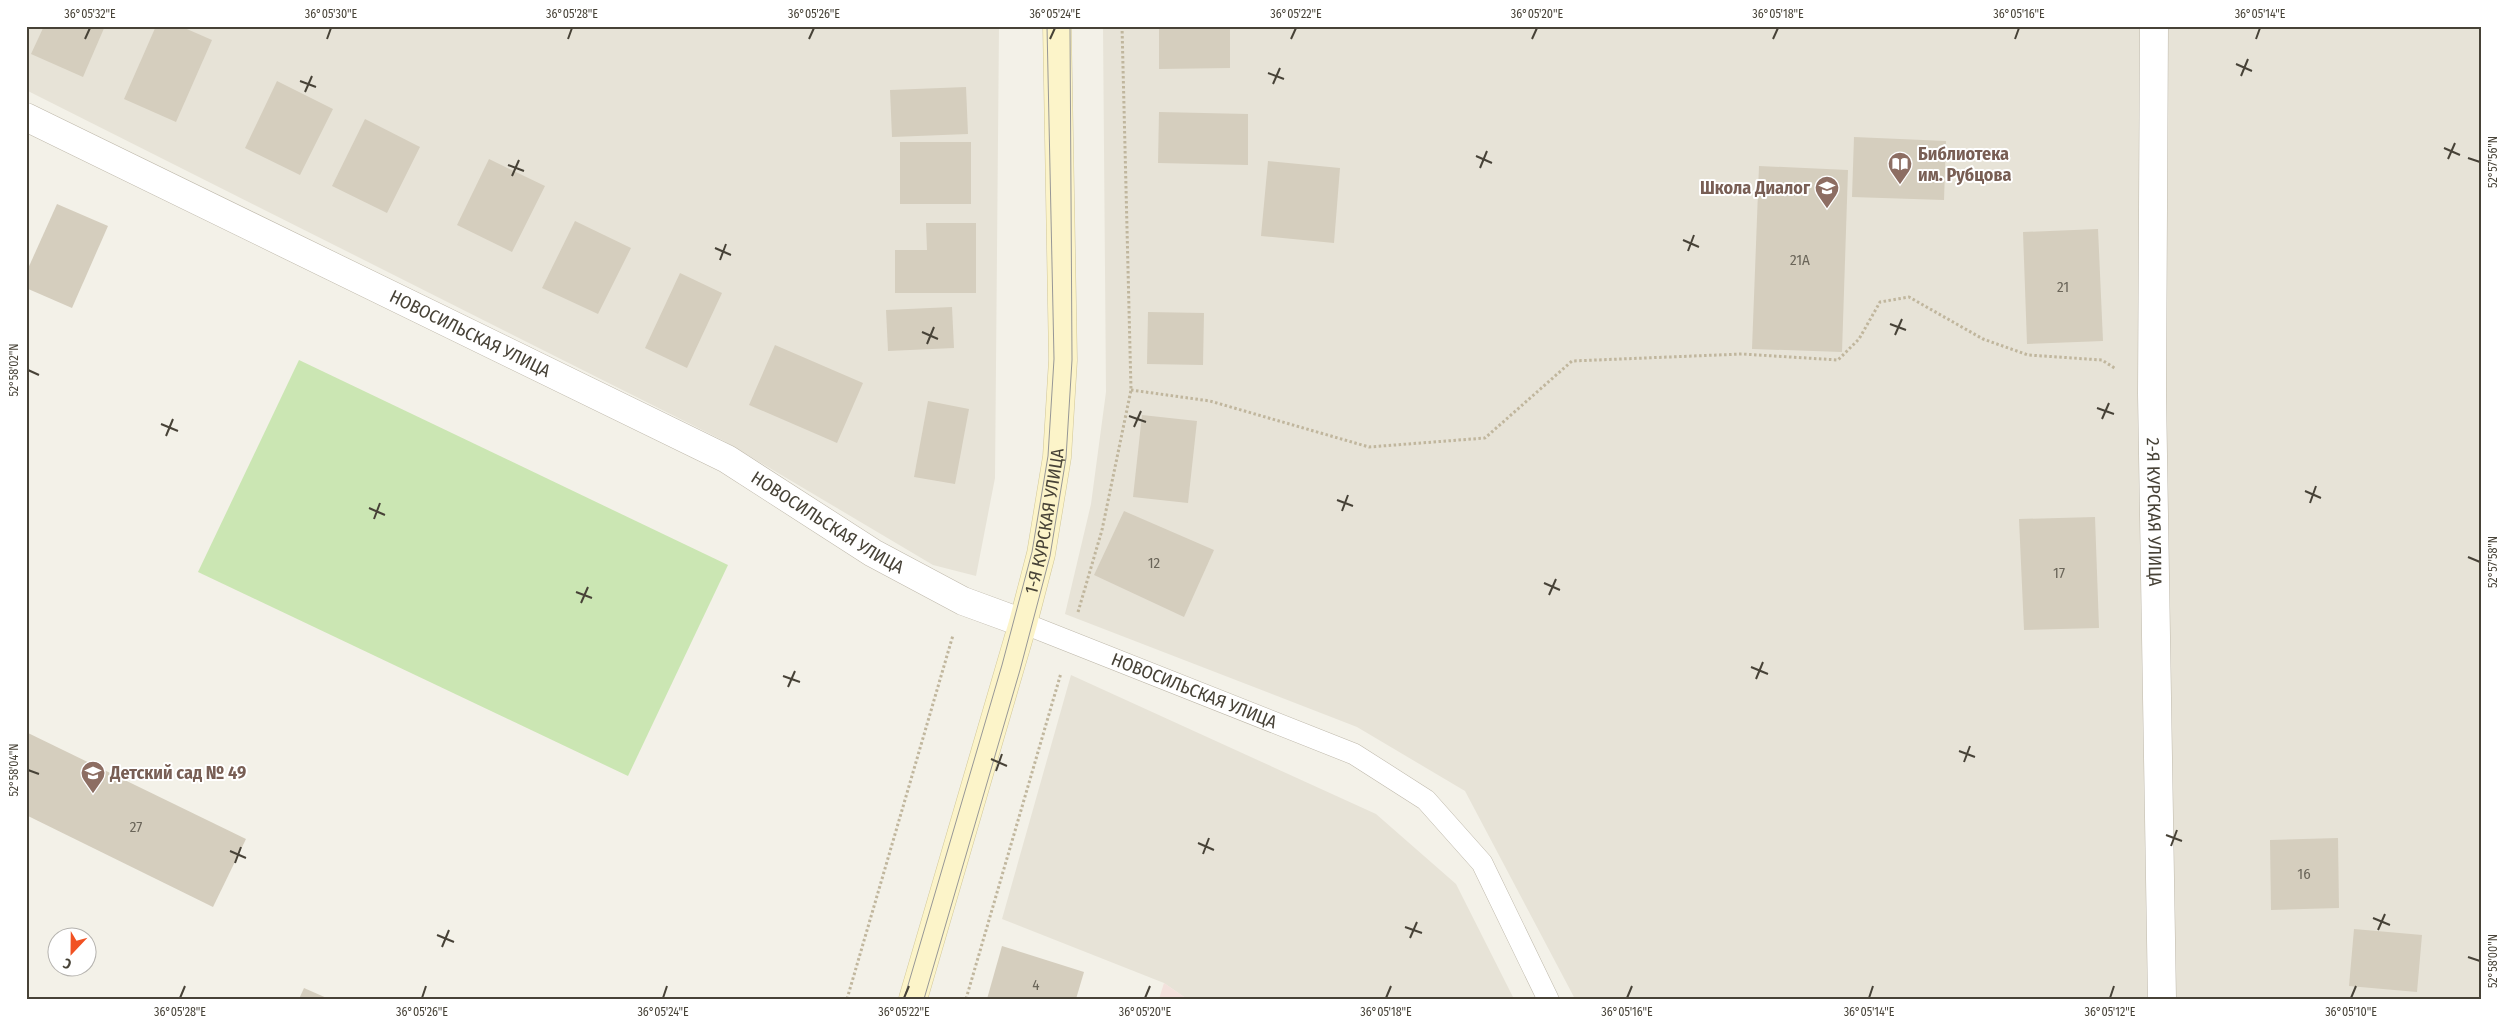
<svg xmlns="http://www.w3.org/2000/svg" width="2507" height="1025" font-family="'Fira Sans Condensed',sans-serif">
  <style>
    .residential { fill: #e7e3d7 }
    .medical { fill: #f3e1dc }
    .pitch { fill: #cbe6b3 }
    .building { fill: #d5cebe }
    .lines { fill: none; stroke-linecap: round; stroke-linejoin: round }
    .service-casing { stroke: #bfb9ab; stroke-width: 22 }
    .minor-casing { stroke: #bfb9ab; stroke-width: 29 }
    .secondary-casing { stroke: #d1c799; stroke-width: 29 }
    .path { stroke: #c0b69d; stroke-width: 3; stroke-dasharray: 2.5 2.5; stroke-linecap: butt }
    .service { stroke: #fff; stroke-width: 21 }
    .minor { stroke: #fff; stroke-width: 28 }
    .secondary { stroke: #fcf4c9; stroke-width: 28 }
    .tram { stroke: #979797; stroke-width: 1 }
    .ticks { fill: none; stroke: #474237; stroke-width: 2 }
    .labels { text-anchor: middle; dominant-baseline: central; stroke-width: 4; stroke-linejoin: round; paint-order: stroke }
    .number-label { font-size: 15px; fill: #6a6559 }
    .education-label { font-size: 18px; font-weight: bold; fill: #785e54; stroke: #fff; text-anchor: start }
    .street-label { font-size: 18px; fill: #474237; stroke: #fff }
    .neatline { fill: none; stroke: #474237; stroke-width: 2 }
    .ticks-label { font-size: 12px; text-anchor: middle; fill: #474237 }
  </style>
  <rect width="100%" height="100%" fill="#f3f1e8"/>
  <!-- residential -->
  <g class="residential">
    <path d="M26,26H999L995,478L976,576L933,565L724,441L26,90Z"/>
    <path d="M1103,26H2481V999H1575L1465,791L1357,727L1065,614L1091,504L1106,392Z"/>
    <path d="M1071,675L1376,814L1456,884L1514,999H1187L1164,983L1002,919Z"/>
  </g>
  <!-- medical -->
  <path class="medical" d="M1164,983L1187,999H1159Z"/>
  <!-- pitch -->
  <path class="pitch" d="M299,360L728,565L628,776L198,572Z"/>
  <!-- building -->
  <g class="building">
    <path d="M44,26H105L83,77L31,54Z"/>
    <path d="M156,26H180L212,40L176,122L124,99Z"/>
    <path d="M1159,26H1230V68L1159,69Z"/>
    <path d="M277,81L333,109L300,175L245,148Z"/>
    <path d="M966,87L968,134L892,137L890,90Z"/>
    <path d="M1159,112L1248,114V165L1158,163Z"/>
    <path d="M365,119L420,147L387,213L332,186Z"/>
    <path d="M1854,137L1946,141L1944,200L1852,197Z"/>
    <rect x="900" y="142" width="71" height="62"/>
    <path d="M489,159L545,186L512,252L457,225Z"/>
    <path d="M1268,161L1340,168L1334,243L1261,236Z"/>
    <path d="M1759,166L1848,170L1842,352L1752,349Z"/>
    <path d="M57,204L108,226L72,308L26,288V273Z"/>
    <path d="M575,221L631,248L598,314L542,288Z"/>
    <path d="M926,223H976V293H895V250H927Z"/>
    <path d="M2098,229L2103,341L2027,344L2023,232Z"/>
    <path d="M680,273L722,293L687,368L645,348Z"/>
    <path d="M952,307L954,348L888,351L886,310Z"/>
    <path d="M1148,312L1204,313L1203,365L1147,364Z"/>
    <path d="M775,345L863,383L837,443L749,405Z"/>
    <path d="M928,401L969,409L955,484L914,477Z"/>
    <path d="M1142,415L1197,421L1188,503L1133,497Z"/>
    <path d="M1124,511L1214,550L1184,617L1094,575Z"/>
    <path d="M2095,517L2099,628L2024,630L2019,519Z"/>
    <path d="M26,732L246,839L213,907L26,815Z"/>
    <path d="M2338,838L2339,908L2271,910L2270,840Z"/>
    <path d="M2354,929L2422,935L2417,992L2349,986Z"/>
    <path d="M1002,946L1084,972L1076,999H987Z"/>
    <path d="M304,988L329,999H299Z"/>
  </g>
  <g class="lines">
    <defs>
      <g id="service">
        <path id="s1" d="M1023,623L1354,754L1426,800L1482,863L1548,999"/>
      </g>
      <g id="minor">
        <path id="s2" d="M2154,26L2152,394L2162,999"/>
        <path id="s3" d="M26,117L727,459L873,553L963,601L1023,623"/>
      </g>
      <g id="secondary">
        <path id="s4" d="M913,999L1023,623L1041,554L1057,457L1063,360L1057,26"/>
      </g>
    </defs>
    <!-- service casing -->
    <use href="#service" class="service-casing"/>
    <!-- minor casing -->
    <use href="#minor" class="minor-casing"/>
    <!-- secondary casing -->
    <use href="#secondary" class="secondary-casing"/>
    <!-- path -->
    <g class="path">
      <path d="M1131,390L1210,401L1369,447L1485,438L1572,361L1742,354L1838,360L1859,339L1880,302L1909,297L1983,339L2028,355L2102,360L2116,369"/>
      <path d="M1078,612L1102,530L1131,390L1122,26"/>
      <path d="M847,999L953,635"/>
      <path d="M966,999L1061,673"/>
    </g>
    <!-- service -->
    <use href="#service" class="service"/>
    <!-- minor -->
    <use href="#minor" class="minor"/>
    <!-- secondary -->
    <use href="#secondary" class="secondary"/>
    <!-- tram -->
    <g class="tram">
      <path d="M904,999L1002,665L1032,552L1048,456L1054,359L1047,26"/>
      <path d="M924,999L1020,670L1050,556L1066,458L1072,360L1070,26"/>
    </g>
  </g>
  <!-- ticks -->
  <path class="ticks" d="M85,39L90,28M327,39L331,28M568,39L572,28M809,39L814,28M1050,39L1055,28M1291,39L1296,28M1532,39L1537,28M1773,39L1778,28M2015,39L2019,28M2256,39L2260,28M2236,64L2252,71M1268,73L1284,79M2241,76L2248,59M300,81L316,87M1273,84L1280,68M305,92L312,76M2444,148L2460,155M1476,156L1492,163M2468,158L2480,162M2448,159L2455,143M508,165L524,171M1480,168L1487,151M512,176L519,160M1683,240L1699,247M715,248L731,255M1688,251L1694,235M720,260L726,244M1890,324L1906,330M922,332L938,339M1895,335L1902,319M927,344L934,327M28,370L39,375M2097,408L2114,414M1129,416L1146,422M2102,419L2109,403M161,424L178,431M1134,427L1141,411M166,436L173,419M2305,491L2321,498M1337,500L1353,506M2310,503L2316,486M369,508L385,515M1342,511L1348,495M374,519L380,503M2468,557L2480,562M1544,583L1560,590M576,592L592,598M1549,595L1556,579M581,603L588,587M1751,667L1768,674M783,676L800,682M1756,679L1763,662M788,687L795,671M1959,751L1975,757M991,759L1007,766M1964,762L1970,746M28,770L39,774M996,771L1002,754M2166,835L2182,841M1198,843L1214,850M2171,846L2177,830M230,851L246,858M1203,854L1209,838M235,863L241,847M2373,918L2390,925M1405,927L1422,933M2378,930L2385,914M437,935L454,942M1410,938L1417,922M442,947L449,930M2468,957L2480,961M180,998L185,986M422,998L426,986M663,998L667,986M904,998L909,986M1145,998L1150,986M1386,998L1391,986M1627,998L1632,986M1869,998L1873,986M2110,998L2114,986M2351,998L2356,986"/>
  <!-- icons -->
  <defs>
    <symbol id="library-pin" viewBox="-11 -11 22 30"><path d="M0 17L-7.5 6A9.5 9.5 0 1 1 7.5 6Z" fill="#8d6e63" stroke="#fff"/><path d="M-6-4Q-3-5.5-.7-3.5V5Q-3 3-6 4ZM6-4Q3-5.5 .7-3.5V5Q3 3 6 4Z" fill="#fff"/></symbol>
    <symbol id="school-pin" viewBox="-11 -11 22 30"><path d="M0 17L-7.5 6A9.5 9.5 0 1 1 7.5 6Z" fill="#8d6e63" stroke="#fff"/><path d="M0-5L7-2L0 1L-7-2ZM-4 1L0 2.5L4 1V4Q0 6-4 4Z" fill="#fff"/></symbol>
  </defs>
  <g fill-rule="evenodd">
    <use href="#library-pin" x="1886" y="150" width="28" height="38"/>
    <use href="#school-pin" x="1813" y="174" width="28" height="38"/>
    <use href="#school-pin" x="79" y="759" width="28" height="38"/>
  </g>
  <g class="labels">
    <!-- number labels -->
    <g class="number-label">
      <text x="1800" y="260">21А</text>
      <text x="2063" y="287">21</text>
      <text x="1154" y="563">12</text>
      <text x="2059" y="573">17</text>
      <text x="136" y="827">27</text>
      <text x="2304" y="874">16</text>
      <text x="1036" y="985">4</text>
    </g>
    <!-- education labels -->
    <g class="education-label">
      <text x="1918" y="154">Библиотека<tspan x="1918" dy="21">им. Рубцова</tspan></text>
      <text x="1810" y="188" text-anchor="end">Школа Диалог</text>
      <text x="110" y="773">Детский сад № 49</text>
    </g>
    <!-- street labels -->
    <g class="street-label">
      <text stroke="none"><textPath href="#s3" startOffset="494">НОВОСИЛЬСКАЯ УЛИЦА</textPath></text>
      <text stroke="none"><textPath href="#s2" startOffset="486">2-Я КУРСКАЯ УЛИЦА</textPath></text>
      <text stroke="none"><textPath href="#s4" startOffset="496">1-Я КУРСКАЯ УЛИЦА</textPath></text>
      <text stroke="none"><textPath href="#s3" startOffset="899">НОВОСИЛЬСКАЯ УЛИЦА</textPath></text>
      <text stroke="none"><textPath href="#s1" startOffset="184">НОВОСИЛЬСКАЯ УЛИЦА</textPath></text>
    </g>
  </g>
  <!-- border -->
  <rect width="2507" height="1025" fill="none" stroke="#ffffff" stroke-width="55"/>
  <!-- north arrow -->
  <g transform="translate(72 952) rotate(202)"><circle r="24" fill="#ffffff" stroke="#b5b3af"/>
  <path d="M0-4L9 19L0 12L-9 19Z" fill="#f15122"/>
  <text y="-8" font-size="14" font-weight="bold" text-anchor="middle" fill="#474237">С</text>
  </g>
  <rect x="28" y="28" width="2452" height="970" class="neatline"/>
  <g class="ticks-label">
    <text x="90" y="18">36°05'32"E</text>
    <text x="331" y="18">36°05'30"E</text>
    <text x="572" y="18">36°05'28"E</text>
    <text x="814" y="18">36°05'26"E</text>
    <text x="1055" y="18">36°05'24"E</text>
    <text x="1296" y="18">36°05'22"E</text>
    <text x="1537" y="18">36°05'20"E</text>
    <text x="1778" y="18">36°05'18"E</text>
    <text x="2019" y="18">36°05'16"E</text>
    <text x="2260" y="18">36°05'14"E</text>
    <text transform="translate(2493 162) rotate(-90)" y="4">52°57'56"N</text>
    <text transform="translate(14 370) rotate(-90)" y="4">52°58'02"N</text>
    <text transform="translate(2493 562) rotate(-90)" y="4">52°57'58"N</text>
    <text transform="translate(14 770) rotate(-90)" y="4">52°58'04"N</text>
    <text transform="translate(2493 961) rotate(-90)" y="4">52°58'00"N</text>
    <text x="180" y="1016">36°05'28"E</text>
    <text x="422" y="1016">36°05'26"E</text>
    <text x="663" y="1016">36°05'24"E</text>
    <text x="904" y="1016">36°05'22"E</text>
    <text x="1145" y="1016">36°05'20"E</text>
    <text x="1386" y="1016">36°05'18"E</text>
    <text x="1627" y="1016">36°05'16"E</text>
    <text x="1869" y="1016">36°05'14"E</text>
    <text x="2110" y="1016">36°05'12"E</text>
    <text x="2351" y="1016">36°05'10"E</text>
  </g>
</svg>
